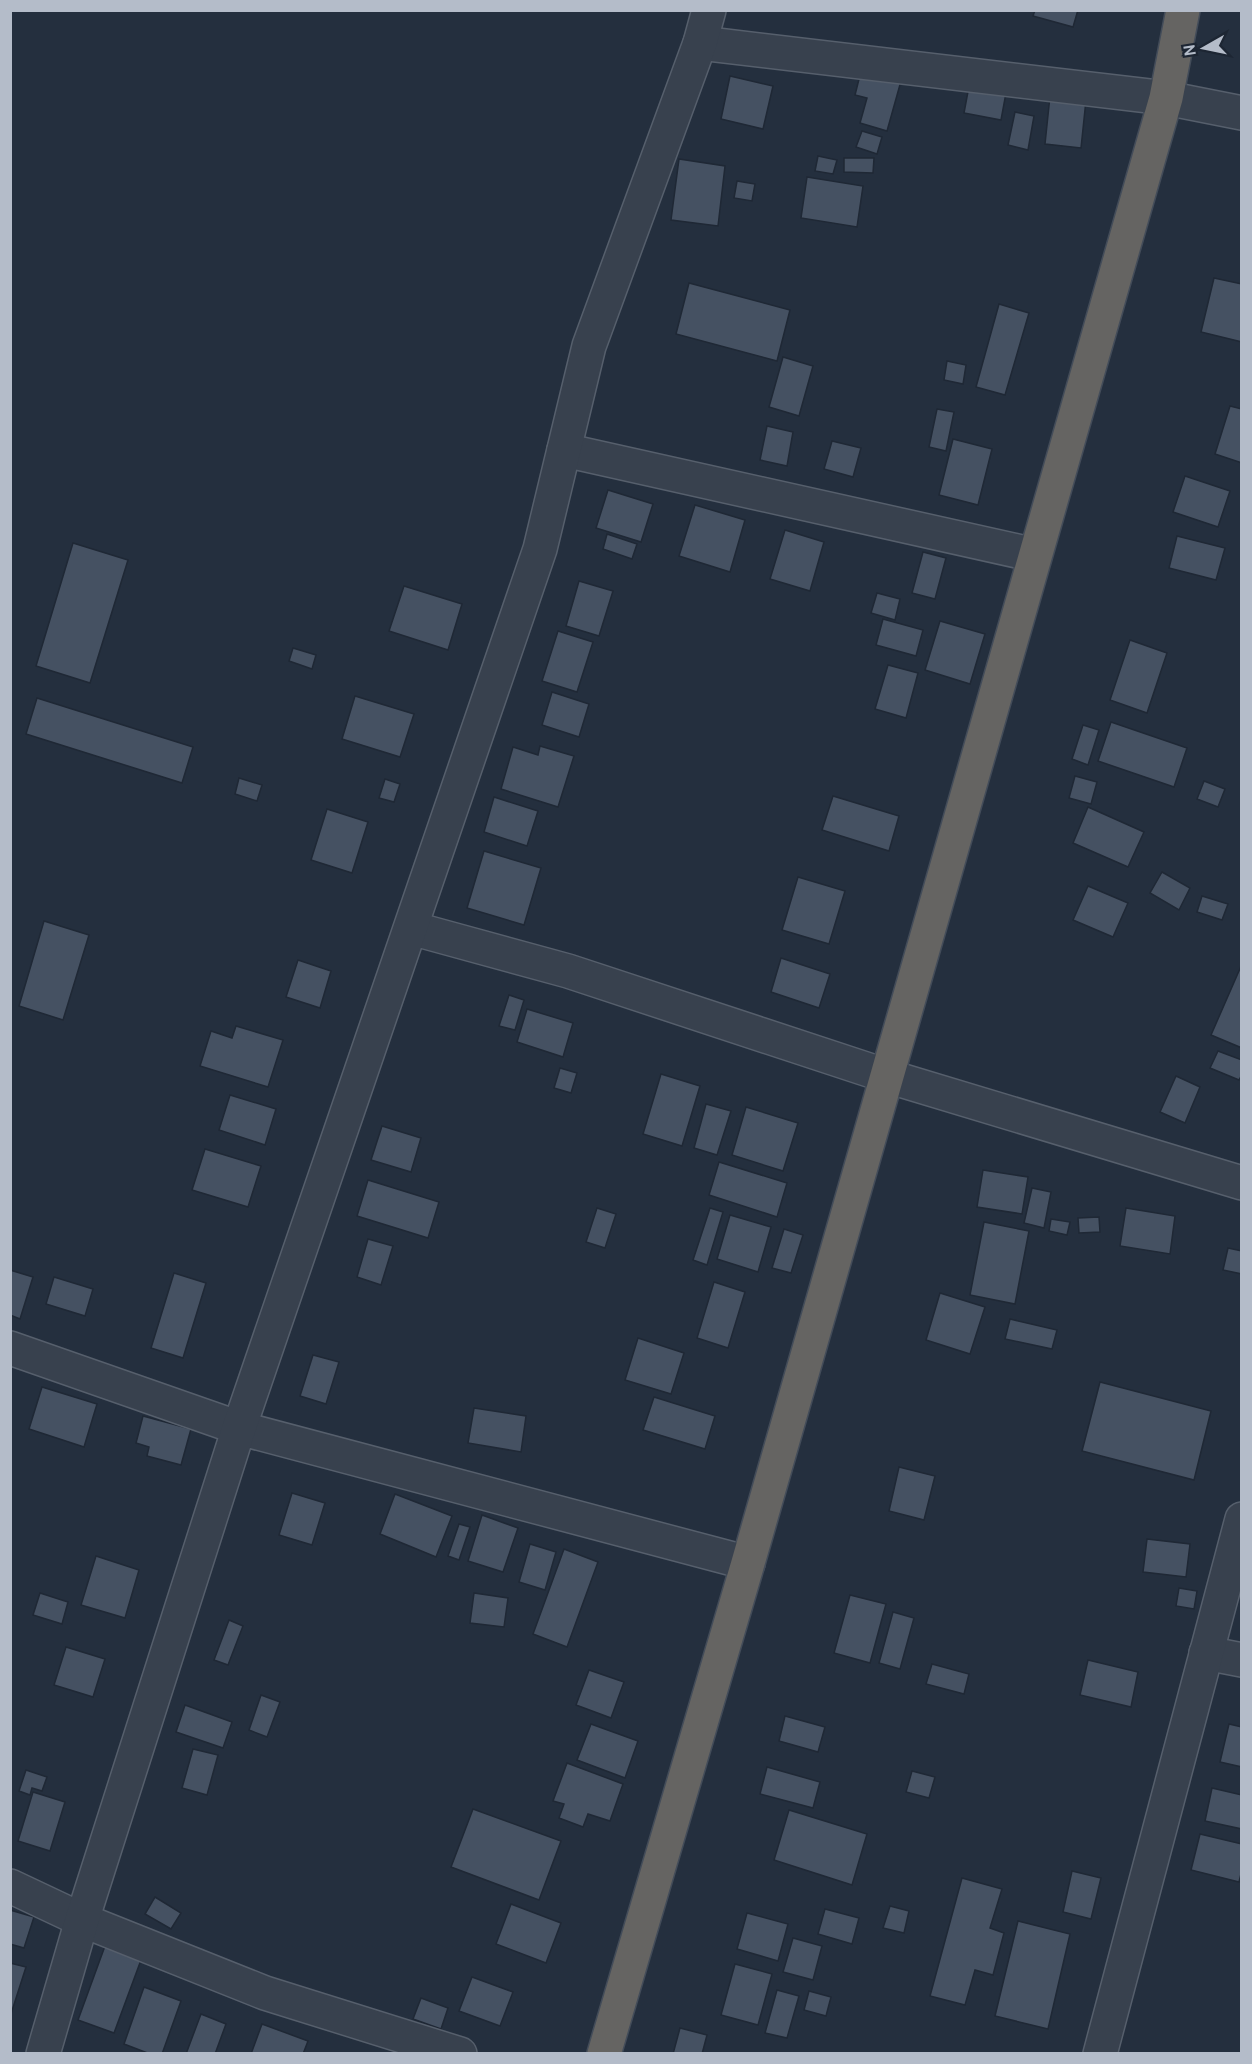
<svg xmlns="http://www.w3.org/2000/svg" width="1252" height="2064" font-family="Cabin,sans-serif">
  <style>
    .building { fill: #455162; stroke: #1f2835; stroke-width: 1.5 }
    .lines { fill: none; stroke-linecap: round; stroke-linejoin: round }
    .minor-casing { stroke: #565f6c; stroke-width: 36 }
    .trunk-casing { stroke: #434c59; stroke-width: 36 }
    .minor { stroke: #38414e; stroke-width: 33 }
    .trunk { stroke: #656462; stroke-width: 33 }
  </style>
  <rect width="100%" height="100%" fill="#242f3e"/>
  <!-- building -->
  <g class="building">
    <path d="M1035,10H1078L1073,27L1033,16Z"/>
    <path d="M860,75L901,81L887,131L860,123L867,98L855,95Z"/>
    <path d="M730,76L773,86L763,129L721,119Z"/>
    <path d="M969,86L1006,93L1001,120L964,113Z"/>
    <path d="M1050,96L1086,100L1081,148L1045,144Z"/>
    <path d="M1015,112L1034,116L1028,150L1008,145Z"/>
    <path d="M862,131L882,137L877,154L856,147Z"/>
    <path d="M818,156L837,160L833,174L815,171Z"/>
    <path d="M844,158H874L873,173L844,172Z"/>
    <path d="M679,159L725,166L718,226L671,220Z"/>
    <path d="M807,177L863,186L857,227L801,218Z"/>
    <path d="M737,181L755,184L752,201L734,198Z"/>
    <path d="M1214,278L1242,284V342L1201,332Z"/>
    <path d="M689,283L790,310L777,361L676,334Z"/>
    <path d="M999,304L1029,313L1005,395L976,387Z"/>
    <path d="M783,357L813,366L799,416L769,407Z"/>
    <path d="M947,361L966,365L963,384L944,380Z"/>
    <path d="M1230,406L1242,409V463L1215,454Z"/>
    <path d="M937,409L954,412L946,451L929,447Z"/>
    <path d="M767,426L793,432L787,466L760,460Z"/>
    <path d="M953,439L992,449L978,505L939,495Z"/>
    <path d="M832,441L861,448L853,477L824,469Z"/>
    <path d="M1185,476L1230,491L1218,527L1173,512Z"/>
    <path d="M608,490L653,504L641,542L596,528Z"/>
    <path d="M695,505L745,520L730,572L679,556Z"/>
    <path d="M785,530L824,542L810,591L770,579Z"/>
    <path d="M607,534L637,544L632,559L603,549Z"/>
    <path d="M1177,536L1225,548L1216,580L1169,568Z"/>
    <path d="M73,543L128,560L90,683L36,666Z"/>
    <path d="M923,552L946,558L935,599L912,593Z"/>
    <path d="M579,581L613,591L599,636L566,626Z"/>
    <path d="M404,586L462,604L448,650L389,631Z"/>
    <path d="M877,593L900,599L895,620L871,613Z"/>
    <path d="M883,619L923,630L916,656L876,645Z"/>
    <path d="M940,621L985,634L970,684L925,670Z"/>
    <path d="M558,631L593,642L577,692L542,681Z"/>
    <path d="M1130,640L1167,653L1147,713L1110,700Z"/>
    <path d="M293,648L316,655L312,669L289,661Z"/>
    <path d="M888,665L918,673L906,718L875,709Z"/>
    <path d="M552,692L589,704L579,737L542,725Z"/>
    <path d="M355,696L414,714L400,757L342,739Z"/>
    <path d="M37,698L193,747L182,783L26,734Z"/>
    <path d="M1111,722L1187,748L1174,787L1098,761Z"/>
    <path d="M1083,725L1099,730L1088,765L1072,759Z"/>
    <path d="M540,746L574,756L558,807L501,789L513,747L538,755Z"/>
    <path d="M1075,776L1097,782L1091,804L1069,798Z"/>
    <path d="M239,778L262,785L257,801L235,794Z"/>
    <path d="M385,779L400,784L394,802L379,798Z"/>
    <path d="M1204,781L1225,789L1218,807L1197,799Z"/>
    <path d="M833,796L899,816L889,851L822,830Z"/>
    <path d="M494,797L538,811L527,846L484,832Z"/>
    <path d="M1088,807L1144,832L1128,867L1073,843Z"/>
    <path d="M327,809L368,822L352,873L311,860Z"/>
    <path d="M484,851L541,868L524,925L467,908Z"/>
    <path d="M1162,872L1190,888L1179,910L1150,893Z"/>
    <path d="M798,877L845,891L829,944L782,930Z"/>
    <path d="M1088,886L1128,903L1113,937L1073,920Z"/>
    <path d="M1202,896L1228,904L1222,920L1197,912Z"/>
    <path d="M44,921L89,935L63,1020L19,1006Z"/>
    <path d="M781,958L830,974L819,1008L771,992Z"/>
    <path d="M298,960L331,971L320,1008L286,997Z"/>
    <path d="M1242,964V1048L1211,1035Z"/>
    <path d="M509,995L524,1000L515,1030L499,1026Z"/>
    <path d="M527,1009L573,1023L563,1057L517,1042Z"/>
    <path d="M236,1026L283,1040L268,1087L200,1066L211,1031L232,1038Z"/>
    <path d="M1218,1051L1242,1060V1075L1239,1080L1210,1068Z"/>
    <path d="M560,1068L577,1073L571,1093L554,1088Z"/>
    <path d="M661,1074L700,1086L682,1146L643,1134Z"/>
    <path d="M1176,1076L1200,1087L1185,1123L1160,1112Z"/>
    <path d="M230,1095L276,1109L265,1145L219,1130Z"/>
    <path d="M706,1104L731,1111L717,1155L694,1148Z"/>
    <path d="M746,1107L798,1123L783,1171L732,1155Z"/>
    <path d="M382,1126L421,1138L411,1172L371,1160Z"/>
    <path d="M205,1149L261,1166L248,1207L192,1190Z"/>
    <path d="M719,1162L787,1183L777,1217L709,1195Z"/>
    <path d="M983,1170L1028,1177L1022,1214L977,1207Z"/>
    <path d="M368,1180L439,1202L428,1238L357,1216Z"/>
    <path d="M1032,1188L1051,1192L1044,1228L1024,1223Z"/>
    <path d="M597,1208L616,1214L605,1248L586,1242Z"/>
    <path d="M710,1208L723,1212L707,1265L693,1260Z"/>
    <path d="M1126,1208L1175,1216L1170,1254L1120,1246Z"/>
    <path d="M730,1215L771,1227L758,1272L717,1259Z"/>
    <path d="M1099,1217L1100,1232L1079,1233L1078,1218Z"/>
    <path d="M1051,1219L1070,1222L1067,1235L1049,1231Z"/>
    <path d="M984,1222L1029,1231L1015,1304L970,1295Z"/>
    <path d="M784,1229L803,1235L791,1273L772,1268Z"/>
    <path d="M368,1239L393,1246L381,1285L357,1277Z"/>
    <path d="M1228,1248L1242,1251V1274L1223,1270Z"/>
    <path d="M10,1270L33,1277L20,1319L10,1315Z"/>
    <path d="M174,1273L206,1283L183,1358L151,1348Z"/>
    <path d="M54,1277L93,1289L85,1316L46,1304Z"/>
    <path d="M714,1282L745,1292L728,1348L697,1338Z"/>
    <path d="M940,1293L985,1307L970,1354L926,1340Z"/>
    <path d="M1010,1319L1057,1330L1052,1349L1005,1339Z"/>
    <path d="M638,1338L684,1353L671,1394L625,1380Z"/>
    <path d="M313,1355L339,1362L326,1404L300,1396Z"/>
    <path d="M1100,1382L1211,1411L1194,1480L1082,1451Z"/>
    <path d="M42,1387L97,1404L84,1447L29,1429Z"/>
    <path d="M654,1397L715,1416L705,1449L643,1430Z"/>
    <path d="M474,1408L526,1416L521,1452L468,1443Z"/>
    <path d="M143,1416L191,1429L181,1465L147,1456L149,1447L136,1443Z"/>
    <path d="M899,1467L935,1476L924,1520L889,1511Z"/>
    <path d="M292,1493L325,1503L312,1545L279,1535Z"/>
    <path d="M395,1494L452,1516L436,1557L380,1534Z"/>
    <path d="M482,1515L518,1528L503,1572L468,1561Z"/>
    <path d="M459,1524L470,1527L459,1560L448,1556Z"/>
    <path d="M1147,1539L1190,1544L1186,1577L1143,1572Z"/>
    <path d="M530,1544L556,1552L545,1590L519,1582Z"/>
    <path d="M564,1549L598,1562L567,1647L533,1634Z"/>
    <path d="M96,1556L139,1570L125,1618L81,1605Z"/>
    <path d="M1179,1588L1197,1591L1194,1609L1176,1606Z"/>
    <path d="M40,1593L68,1602L62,1624L33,1615Z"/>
    <path d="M474,1593L508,1598L504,1627L470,1623Z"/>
    <path d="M850,1595L886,1604L870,1663L834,1653Z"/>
    <path d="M893,1612L914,1618L900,1669L879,1663Z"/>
    <path d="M229,1620L243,1626L228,1665L214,1660Z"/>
    <path d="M66,1647L105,1659L93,1697L54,1685Z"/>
    <path d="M1088,1660L1138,1672L1131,1707L1080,1695Z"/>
    <path d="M932,1664L969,1674L964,1694L926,1684Z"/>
    <path d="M589,1670L624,1682L611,1718L576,1705Z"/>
    <path d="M261,1695L280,1702L267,1737L249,1730Z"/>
    <path d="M185,1705L232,1722L223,1748L176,1732Z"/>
    <path d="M785,1716L825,1727L818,1752L779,1741Z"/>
    <path d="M591,1724L638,1741L625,1778L577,1760Z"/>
    <path d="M1229,1724L1242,1727V1767L1220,1762Z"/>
    <path d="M193,1749L218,1755L207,1795L182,1788Z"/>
    <path d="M567,1763L623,1784L610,1821L588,1814L583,1827L559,1818L564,1804L553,1801Z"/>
    <path d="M767,1767L820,1782L813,1808L760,1794Z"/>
    <path d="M26,1770L47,1777L42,1791L32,1788L30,1795L19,1791Z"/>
    <path d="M912,1771L935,1777L929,1798L906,1792Z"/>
    <path d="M1212,1788L1242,1795V1829L1205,1821Z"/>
    <path d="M33,1792L65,1802L50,1851L18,1841Z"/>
    <path d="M473,1809L561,1841L539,1900L451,1867Z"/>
    <path d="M789,1810L867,1834L852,1885L774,1860Z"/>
    <path d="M1200,1834L1242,1844V1870L1239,1882L1191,1870Z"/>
    <path d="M1072,1871L1101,1878L1091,1919L1063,1912Z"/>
    <path d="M962,1878L1002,1889L990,1928L1004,1933L993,1975L975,1970L965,2005L930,1996Z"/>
    <path d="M155,1897L181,1913L171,1929L145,1914Z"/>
    <path d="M511,1904L561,1923L546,1963L496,1944Z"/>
    <path d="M890,1906L909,1911L904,1933L883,1928Z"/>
    <path d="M825,1909L859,1918L852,1944L818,1934Z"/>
    <path d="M10,1910L34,1917L24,1948L10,1944Z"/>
    <path d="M747,1913L788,1924L778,1961L737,1949Z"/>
    <path d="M1018,1921L1070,1934L1048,2029L995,2016Z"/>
    <path d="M793,1938L822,1946L813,1980L783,1972Z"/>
    <path d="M105,1946L141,1960L114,2033L78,2020Z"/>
    <path d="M10,1963L26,1967L10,2017Z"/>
    <path d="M735,1964L772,1974L758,2025L721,2015Z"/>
    <path d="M472,1977L513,1992L500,2026L459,2011Z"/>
    <path d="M144,1987L181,2001L162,2054H150L124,2044Z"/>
    <path d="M777,1990L799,1996L787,2038L765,2033Z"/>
    <path d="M809,1991L831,1997L826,2016L804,2010Z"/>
    <path d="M421,1998L448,2008L441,2029L413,2019Z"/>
    <path d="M201,2014L226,2024L215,2054H186Z"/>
    <path d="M262,2024L308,2041L303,2054H251Z"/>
    <path d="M680,2028L707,2035L702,2054H673Z"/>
  </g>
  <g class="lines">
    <defs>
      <g id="minor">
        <path d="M700,43L1166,98L1242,113"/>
        <path d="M564,450L1035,555"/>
        <path d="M411,928L568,971L887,1076L1242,1183"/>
        <path d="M10,1348L239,1428L748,1563"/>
        <path d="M1206,1653L1242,1660"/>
        <path d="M10,1886L82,1920L265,1993L460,2054"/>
        <path d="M43,2054L82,1920L239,1428L540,549L589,346L700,43L709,10"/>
        <path d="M1100,2054L1242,1519"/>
      </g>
      <path id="trunk" d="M604,2054L748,1563L1166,98L1183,10"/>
    </defs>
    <!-- minor casing -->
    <use href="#minor" class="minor-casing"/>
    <!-- trunk casing -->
    <use href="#trunk" class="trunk-casing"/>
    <!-- minor -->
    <use href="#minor" class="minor"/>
    <!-- trunk -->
    <use href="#trunk" class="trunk"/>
  </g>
  <!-- border -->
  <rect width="1252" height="2064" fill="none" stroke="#b4bcc9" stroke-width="24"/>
  <!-- north arrow -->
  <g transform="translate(1204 48) rotate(261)" stroke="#1d2633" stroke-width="4.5" paint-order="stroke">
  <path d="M0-4.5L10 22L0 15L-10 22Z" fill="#b4bcc9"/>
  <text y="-9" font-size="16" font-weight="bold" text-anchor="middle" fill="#b4bcc9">N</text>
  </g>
</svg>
